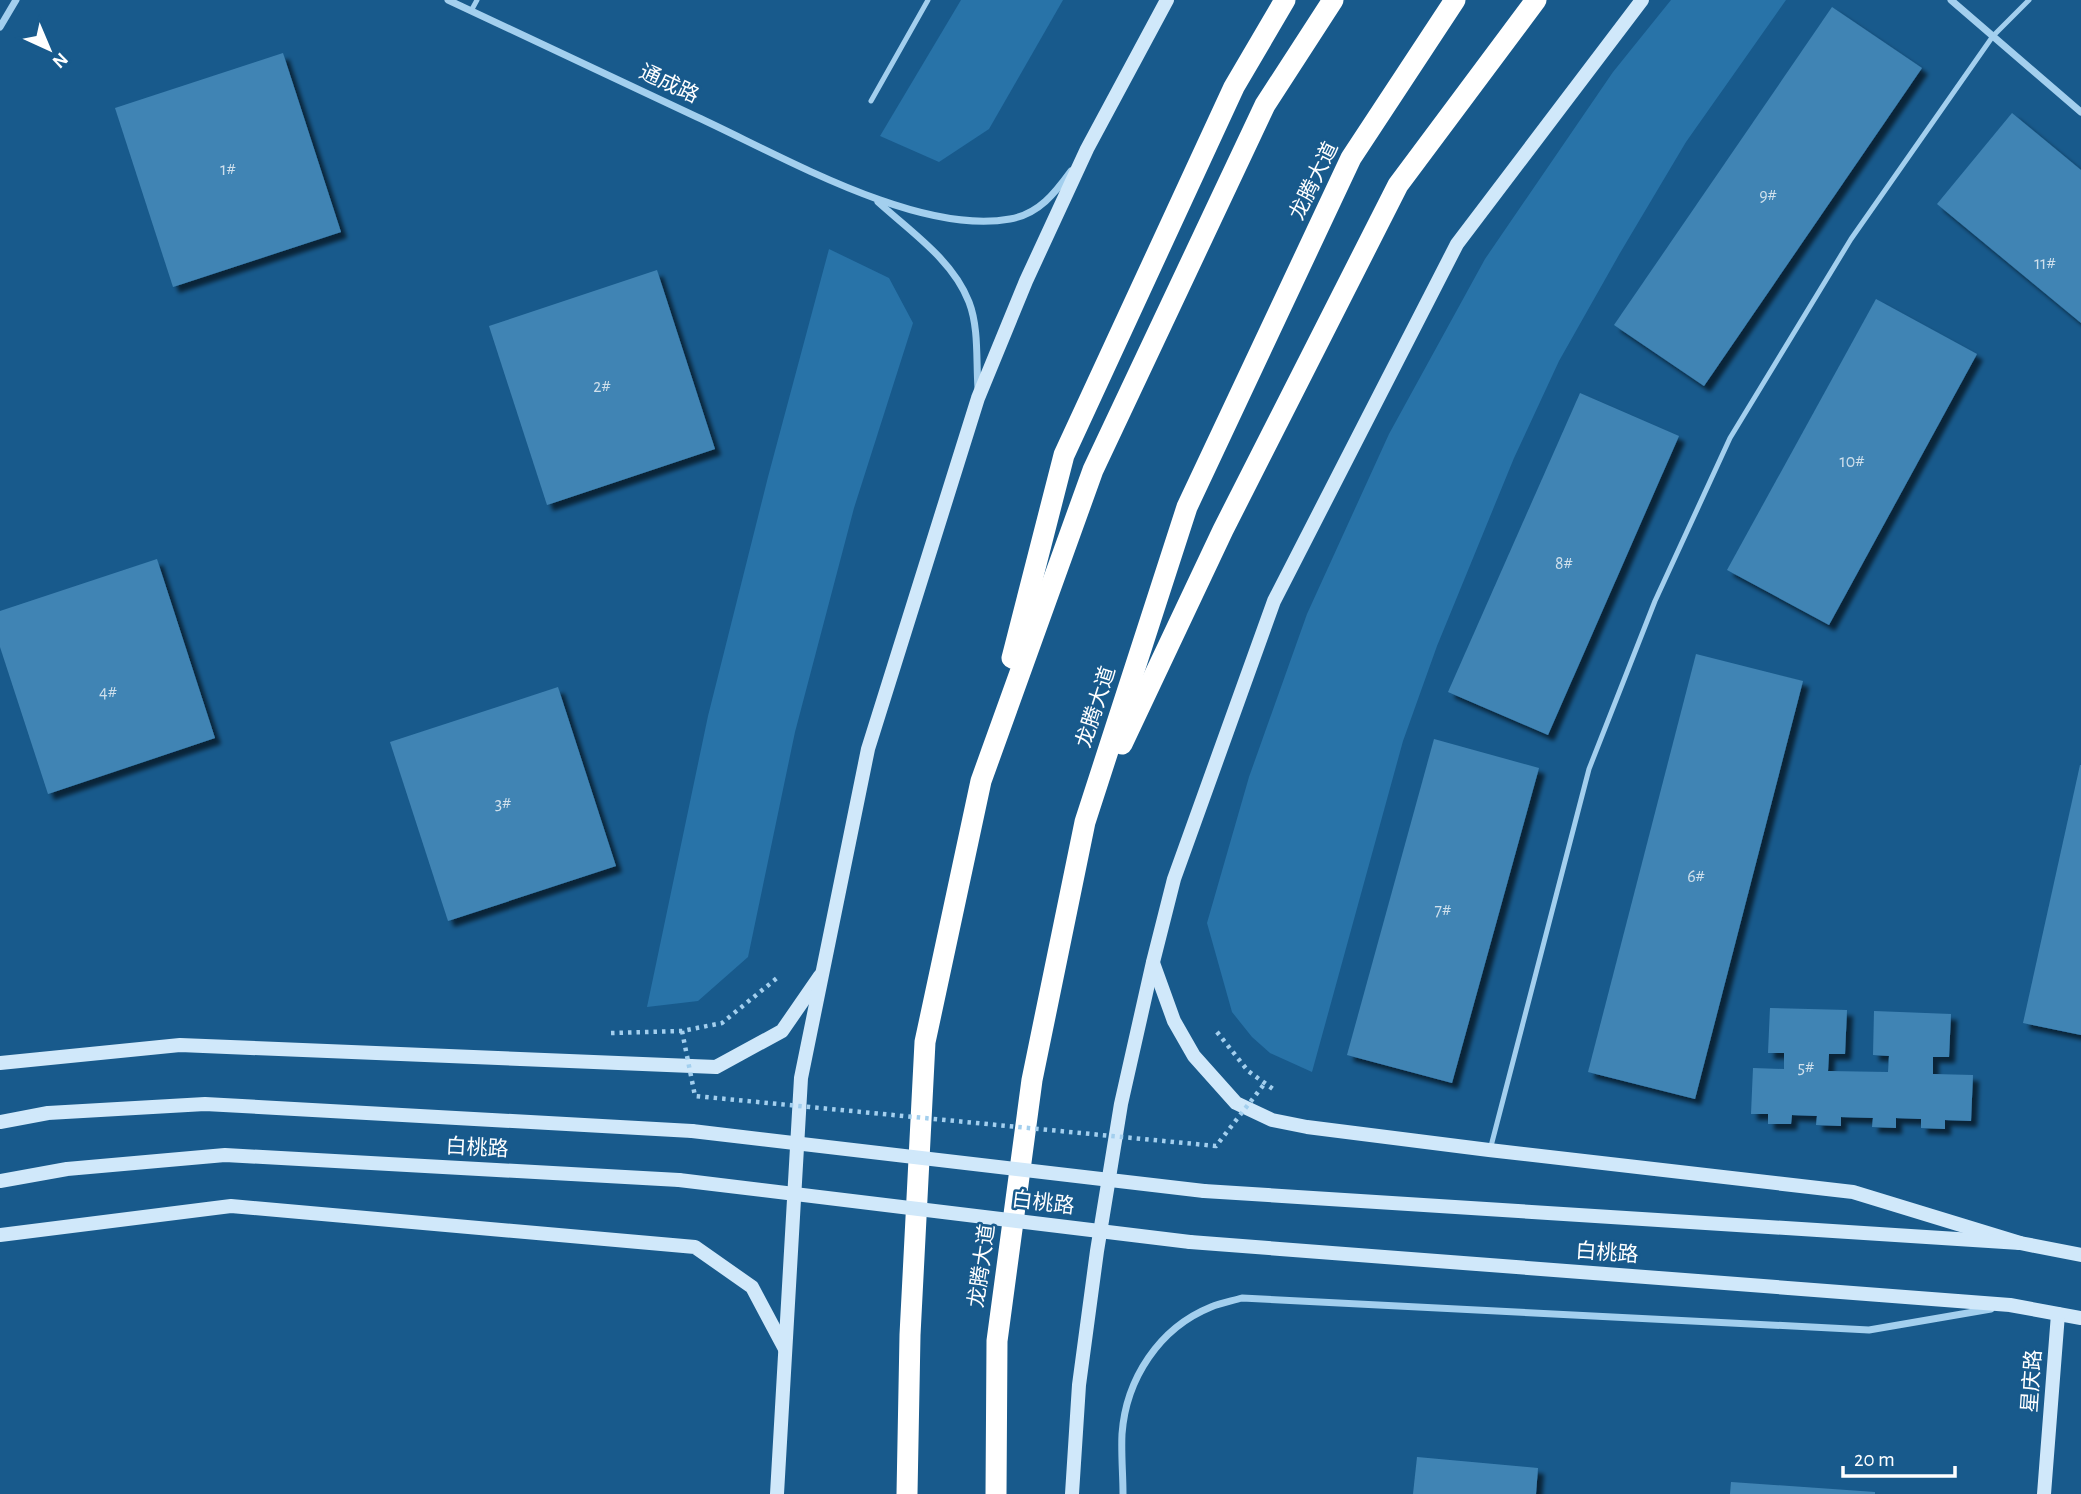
<svg xmlns="http://www.w3.org/2000/svg" width="2081" height="1494" font-family="'Alegreya Sans','Noto Sans SC',sans-serif">
  <style>
    .green { fill: #2873a8 }
    .building { fill: #4184b4; filter: url(#shadow) }
    .lines { fill: none; stroke-linecap: round; stroke-linejoin: round }
    .path { stroke: #a3cfee; stroke-width: 4.5; stroke-dasharray: 3.5 5; stroke-linecap: butt }
    .lane { stroke: #a3cfee; stroke-width: 5 }
    .street { stroke: #a3cfee; stroke-width: 7 }
    .secondary { stroke: #d0e8fa; stroke-width: 14 }
    .highway { stroke: #fff; stroke-width: 21 }
    .path-bridge { stroke: #a3cfee; stroke-width: 4.5; stroke-dasharray: 3.5 5; stroke-linecap: butt }
    .secondary-bridge { stroke: #d0e8fa; stroke-width: 14 }
    .labels { text-anchor: middle; dominant-baseline: central; stroke-width: 5; stroke-linejoin: round; paint-order: stroke }
    .number-label { font-size: 18px; fill: #d0e0ec }
    .street-label { font-size: 21px; fill: #fff; stroke: #185a8c }
  </style>
  <defs>
    <filter id="shadow"><feDropShadow dx="6" dy="6" stdDeviation="2" flood-color="#0009"/></filter>
  </defs>
  <rect width="100%" height="100%" fill="#185a8c"/>
  <!-- green -->
  <g class="green">
    <path d="M961,0H1063L989,129L939,162L880,136Z"/>
    <path d="M1671,0H1786L1686,142L1620,253L1559,361L1514,458L1437,646L1403,741L1312,1072L1270,1053L1252,1037L1232,1012L1207,923L1249,777L1307,614L1389,434L1485,259L1613,72Z"/>
    <path d="M829,249L889,278L913,323L854,508L795,732L748,957L698,1001L647,1007L708,716L768,477Z"/>
  </g>
  <!-- building -->
  <g class="building">
    <path d="M1832,7L1922,68L1704,386L1614,325Z"/>
    <path d="M283,53L341,232L173,287L115,108Z"/>
    <path d="M2012,113L2081,170V323L1937,204Z"/>
    <path d="M657,270L715,449L547,505L489,326Z"/>
    <path d="M1876,299L1977,354L1829,625L1727,570Z"/>
    <path d="M1580,393L1679,436L1548,735L1448,692Z"/>
    <path d="M157,559L215,738L48,794L0,647V611Z"/>
    <path d="M1696,654L1803,681L1695,1099L1588,1072Z"/>
    <path d="M558,687L616,866L448,921L390,742Z"/>
    <path d="M1434,739L1539,768L1452,1083L1347,1055Z"/>
    <path d="M2080,765H2081V1035L2023,1023Z"/>
    <path d="M1770,1008L1847,1010L1845,1054H1829L1828,1071L1888,1072L1889,1056L1873,1055L1874,1011L1951,1014L1949,1057H1933V1074L1973,1075L1971,1121L1945,1120V1129L1921,1128V1119L1896,1118V1128L1872,1127L1873,1118L1841,1117V1126L1816,1125L1817,1116L1792,1115L1791,1124H1768V1114H1751L1753,1068L1784,1069V1053H1768Z"/>
    <path d="M1417,1457L1538,1468L1536,1494H1413Z"/>
    <path d="M1731,1482L1875,1492V1494H1730Z"/>
  </g>
  <g class="lines">
    <!-- path -->
    <g class="path">
      <path d="M1217,1032L1248,1071L1273,1089"/>
      <path d="M611,1033L682,1031L722,1023L777,978"/>
    </g>
    <!-- lane -->
    <g class="lane">
      <path d="M471,11L477,0"/>
      <path d="M871,101L928,0"/>
      <path d="M1490,1150L1589,769L1655,601L1730,438L1851,239L1993,36L2029,0"/>
    </g>
    <!-- street -->
    <g class="street">
      <path d="M448,0C531,39 614,78 697,117C780,155 918,236 1010,219C1039,214 1055,193 1071,171"/>
      <path d="M1951,0L2081,112"/>
      <path d="M0,27L16,0"/>
      <path d="M878,202C910,231 953,260 969,302C979,328 976,360 978,388"/>
      <path d="M1123,1494C1123,1474 1121,1454 1122,1434C1126,1379 1159,1328 1211,1307C1221,1303 1232,1301 1242,1298L1869,1330L1991,1309"/>
    </g>
    <!-- secondary -->
    <g class="secondary">
      <path d="M1153,963L1174,1021L1194,1056L1236,1103L1272,1120L1307,1127L1489,1150L1853,1192L2020,1243"/>
      <path d="M0,1063L180,1045L716,1067L782,1031L820,976"/>
      <path d="M0,1122L48,1113L205,1104L692,1131"/>
      <path d="M0,1181L67,1169L225,1155L679,1180"/>
      <path d="M1204,1191L2020,1243L2081,1255"/>
      <path d="M0,1235L231,1206L695,1247L752,1287L785,1349"/>
      <path d="M1190,1242L2010,1305L2081,1318"/>
      <path d="M777,1494L801,1078L868,749L978,398L1026,281L1087,149L1167,0"/>
      <path d="M1072,1494L1079,1385L1097,1251L1121,1104L1153,962L1174,879L1274,601L1457,244L1642,0"/>
      <path d="M2044,1494L2058,1314"/>
    </g>
    <!-- highway -->
    <g class="highway">
      <path d="M1012,658L1064,455L1234,87L1285,0"/>
      <path d="M1122,744L1223,530L1398,185L1536,0"/>
      <path d="M907,1494L910,1335L925,1042L981,781L1093,470L1265,105L1333,0"/>
      <path d="M996,1494L997,1341L1032,1080L1085,822L1187,507L1351,158L1455,0"/>
    </g>
    <!-- path-bridge -->
    <path class="path-bridge" d="M682,1031L695,1096L1216,1146L1265,1083"/>
    <!-- secondary-bridge -->
    <g class="secondary-bridge">
      <path d="M692,1131L1204,1191"/>
      <path d="M679,1180L1190,1242"/>
    </g>
  </g>
  <g class="labels">
    <!-- number labels -->
    <g class="number-label">
      <text x="228" y="170">1#</text>
      <text x="1768" y="196">9#</text>
      <text x="2045" y="264">11#</text>
      <text x="602" y="387">2#</text>
      <text x="1852" y="462">10#</text>
      <text x="1564" y="564">8#</text>
      <text x="108" y="693">4#</text>
      <text x="503" y="804">3#</text>
      <text x="1696" y="877">6#</text>
      <text x="1443" y="911">7#</text>
      <text x="1806" y="1068">5#</text>
    </g>
    <!-- street labels -->
    <g class="street-label">
      <text transform="translate(669 84) rotate(25)">通成路</text>
      <text transform="translate(1314 181) rotate(-64)">龙腾大道</text>
      <text transform="translate(1096 707) rotate(-72)">龙腾大道</text>
      <text transform="translate(477 1148) rotate(3)">白桃路</text>
      <text transform="translate(1043 1203) rotate(7)">白桃路</text>
      <text transform="translate(1607 1253) rotate(4)">白桃路</text>
      <text transform="translate(982 1266) rotate(-82)">龙腾大道</text>
      <text transform="translate(2032 1381) rotate(-86)">星庆路</text>
    </g>
  </g>
  <!-- north arrow -->
  <g transform="translate(49 49) rotate(136)" stroke="#185a8c" stroke-width="5" paint-order="stroke">
  <path d="M0-5L12 26L0 18L-12 26Z" fill="#ffffff"/>
  <text y="-10" font-size="19" font-weight="bold" text-anchor="middle" fill="#ffffff">N</text>
  </g>
  <!-- scale -->
  <path d="M1843 1466v10h112v-10" fill="none" stroke="#ffffff" stroke-width="3.5"/>
  <text x="1854" y="1466" font-size="21" fill="#ffffff" stroke="#185a8c" stroke-width="5" paint-order="stroke">20 m</text>
</svg>
